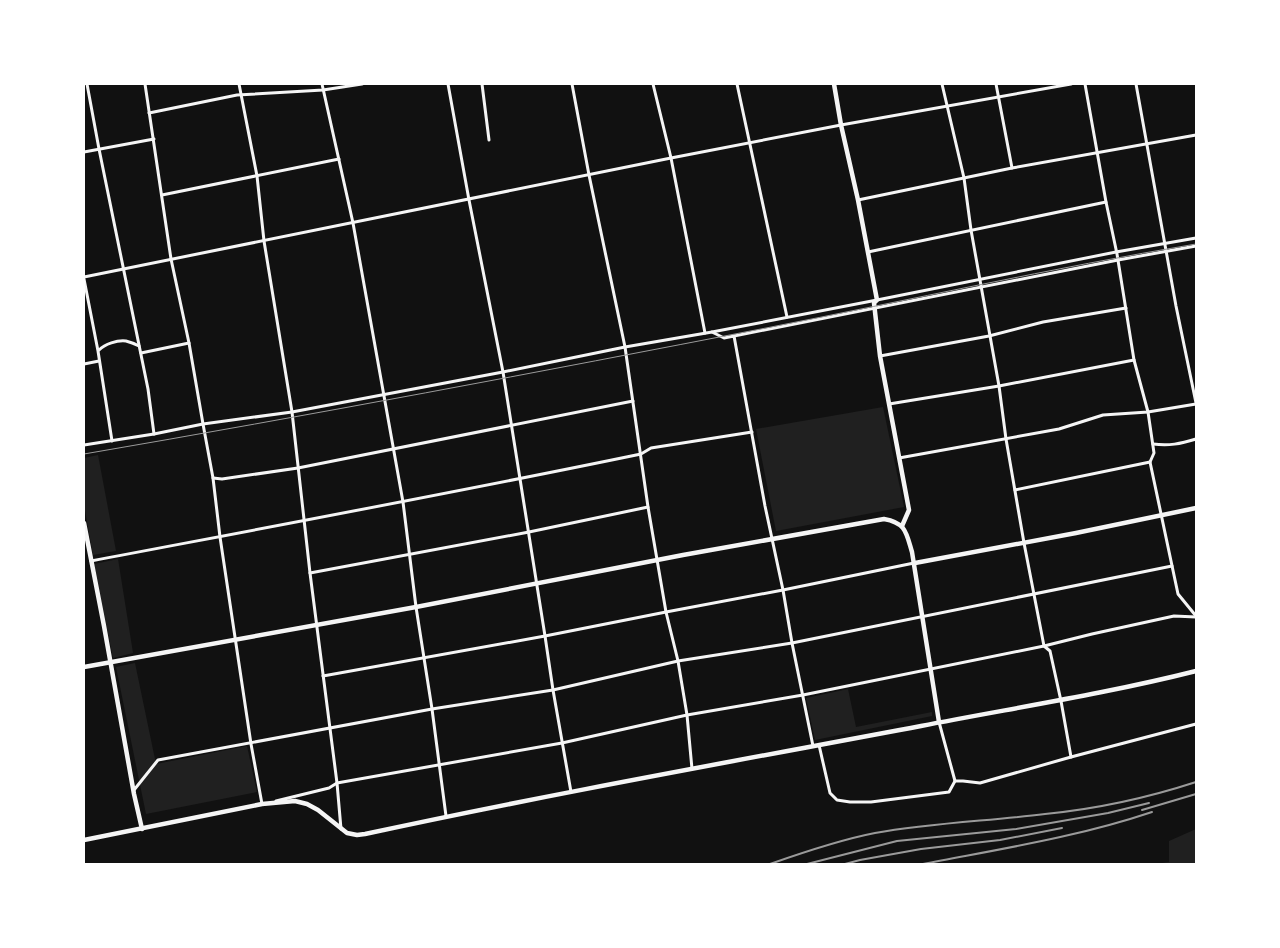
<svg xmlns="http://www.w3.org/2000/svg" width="1280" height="948" font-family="Inter,sans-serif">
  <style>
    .green { fill: #202020 }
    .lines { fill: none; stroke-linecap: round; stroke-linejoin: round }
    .minor { stroke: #f5f5f5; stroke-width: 3 }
    .tertiary { stroke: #f5f5f5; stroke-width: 4.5 }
    .tram { stroke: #9a9a9a; stroke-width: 1 }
    .rail { stroke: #9a9a9a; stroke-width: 2 }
  </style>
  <rect width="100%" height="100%" fill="#111"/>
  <!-- green -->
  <g class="green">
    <path d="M883,407L904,507L776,531L756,429Z"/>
    <path d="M98,455L116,551L93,555L84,505V458Z"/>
    <path d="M118,559L133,653L113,658L94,564Z"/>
    <path d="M135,663L156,764L247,746L257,792L146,814L116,667Z"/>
    <path d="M848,689L856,727L932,712V716L815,740L806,698Z"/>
    <path d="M1196,829V864H1155L1169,862V841Z"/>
  </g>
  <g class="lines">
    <!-- minor -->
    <g class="minor">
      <path d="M87,84L99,149L148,389L154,434"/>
      <path d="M145,84L171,259L189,343L203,424L213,478L220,537L251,744L262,804H263"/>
      <path d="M239,84L257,176L264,241L292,412L310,573L337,783L341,829"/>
      <path d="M322,84L353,223L403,502L416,607L432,709L446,816"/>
      <path d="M448,84L469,200L503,372L545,636L553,690L571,792"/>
      <path d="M482,84L489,140"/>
      <path d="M572,84L589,175L625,347L648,507L666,612L678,661L687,715L692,769"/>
      <path d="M653,84L671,158L705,333"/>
      <path d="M737,84L787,317"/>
      <path d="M942,84L964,178L971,230L999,386L1006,439L1024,543L1044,646L1050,651L1061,701L1071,757"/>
      <path d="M996,84L1012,168"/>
      <path d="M1085,84L1106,202L1117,254L1134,360L1148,412L1154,453L1150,462L1178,594L1196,616"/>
      <path d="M1136,84L1176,306L1196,403"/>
      <path d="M149,113L237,95L323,90L362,84"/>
      <path d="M84,152L154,139"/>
      <path d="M162,195L339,159"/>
      <path d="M858,200L1012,168L1196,135"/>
      <path d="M868,252L1106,202"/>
      <path d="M84,277L671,158L841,125L1071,84"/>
      <path d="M84,279L98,351L112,441"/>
      <path d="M712,332L724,338L734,336L765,506L783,590L792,643L813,746"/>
      <path d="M734,336L1118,260L1196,246"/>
      <path d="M99,350C105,344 117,340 126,341C130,342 135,344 139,346"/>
      <path d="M141,353L189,343"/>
      <path d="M880,356L989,336L1043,322L1126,308"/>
      <path d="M84,364L99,361"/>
      <path d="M889,404L999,386L1134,360"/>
      <path d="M1153,444C1169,446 1180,444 1196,439"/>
      <path d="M84,445L154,434L203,424L292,412L503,372L625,347L712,332L877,300L1116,252L1196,238"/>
      <path d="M899,458L1059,429L1103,415L1148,412L1196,404"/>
      <path d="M213,478L222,479L298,468L633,401"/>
      <path d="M1015,490L1150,462"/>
      <path d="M91,561C275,526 458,492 641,454L651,448L752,432"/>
      <path d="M310,573L529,532L648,507"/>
      <path d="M323,676L545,636L666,612L783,590L914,563"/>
      <path d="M939,722L955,781"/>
      <path d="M819,745L830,793L837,800L850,802H871L949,792L955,781H963L980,783L1071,757L1196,724"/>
      <path d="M134,790L158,760L432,709L553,690L678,661L792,643L1172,566"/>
      <path d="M276,801L329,788L337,783L562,743L687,715L803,695L1044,646L1092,634L1174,616L1196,617"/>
    </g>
    <!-- tertiary -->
    <g class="tertiary">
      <path d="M834,84L841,125L858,200L877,300L874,303L880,356L909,510L902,526"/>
      <path d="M84,523L104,626L134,794L142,829"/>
      <path d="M915,563L1076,533L1196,508"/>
      <path d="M84,667L416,607L683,555L884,519C906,523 906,532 912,552L939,722"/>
      <path d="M84,840L262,804L295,801L307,804L318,810L347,833L357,835L365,834C550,794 735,761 921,726C1013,708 1105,694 1196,671"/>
    </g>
    <!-- tram -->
    <path class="tram" d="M84,454C312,415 539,372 766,328C910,300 1052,268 1196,244"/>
    <!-- rail -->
    <g class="rail">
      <path d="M1142,810L1196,794"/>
      <path d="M770,864C804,852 839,840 875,833C931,823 988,821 1045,814C1096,809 1147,798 1196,782"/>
      <path d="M807,864L897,841L1016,829L1108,813L1149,803"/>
      <path d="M845,864L860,860L921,849L1000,840L1062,828"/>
      <path d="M923,864C1000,849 1078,837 1152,812"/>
    </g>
  </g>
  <!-- border -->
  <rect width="1280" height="948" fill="none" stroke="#ffffff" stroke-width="170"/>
</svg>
